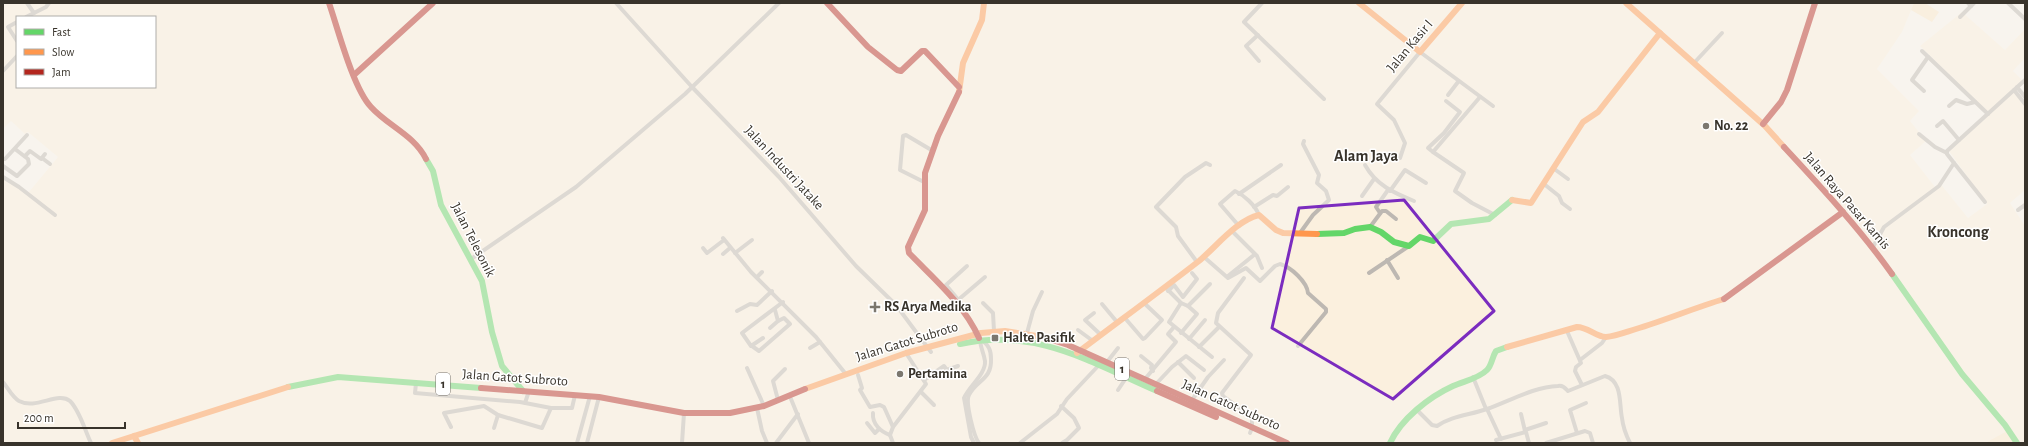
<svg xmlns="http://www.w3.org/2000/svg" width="2028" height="446" font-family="'Alegreya Sans',sans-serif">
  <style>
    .built { fill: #fbf0de; fill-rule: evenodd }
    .green { fill: #fae8cc }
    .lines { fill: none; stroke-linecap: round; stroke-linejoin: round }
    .street { stroke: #bdb8b2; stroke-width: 4 }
    .fast { stroke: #63d668; stroke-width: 6 }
    .slow { stroke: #ff974d; stroke-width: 6 }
    .jam { stroke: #b3261e; stroke-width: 6 }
    .marked { fill: none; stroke: #7b2cbf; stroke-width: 3; stroke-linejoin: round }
    .poi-dot { fill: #7b776f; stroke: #fff; stroke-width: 1.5 }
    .labels { text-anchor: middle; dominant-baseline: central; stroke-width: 3; stroke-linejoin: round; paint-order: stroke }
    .shield { fill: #fff; stroke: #74706b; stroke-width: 1 }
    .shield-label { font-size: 13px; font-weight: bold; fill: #38332b }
    .street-label { font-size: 14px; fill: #38332b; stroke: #fff }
    .poi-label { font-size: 14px; font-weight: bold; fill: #38332b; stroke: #fff; text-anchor: start }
    .quarter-label { font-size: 16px; font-weight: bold; fill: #38332b; stroke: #fff }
  </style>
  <rect width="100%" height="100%" fill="#f8f4ee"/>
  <!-- built -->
  <path class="built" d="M3,3H1914L1902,32L1877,69L1919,111L1910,121L1926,141L1910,155L1935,187L1939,182L1968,218L1987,204L1949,151L1990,114L1920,46L1962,12L2005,50L2025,29V58L2013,71L2024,82L2017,91L2025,101V190L2010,203L2025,226V443H2016L2007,431L1985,443H3V177L28,193L58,157L28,132L25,134L11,121L3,129ZM17,17H155V87H17Z"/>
  <!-- green -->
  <g class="green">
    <path d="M1914,3H1925L1939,12L1932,22L1911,10Z"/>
    <path d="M2007,431L2016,443H1985Z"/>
  </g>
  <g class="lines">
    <!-- street -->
    <g class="street">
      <path d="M27,3L34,13"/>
      <path d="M616,3L692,87L779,177L856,266L896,305L931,352"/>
      <path d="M1262,3L1244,22L1324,99"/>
      <path d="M1968,3L1971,6L1974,3"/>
      <path d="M2008,3L2025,19"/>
      <path d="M26,17L46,7L49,3"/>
      <path d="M1960,17L1971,6"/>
      <path d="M17,22L8,27L17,41"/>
      <path d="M1258,35L1246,46L1259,61"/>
      <path d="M1922,51L1988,114"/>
      <path d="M1694,63L1722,33"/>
      <path d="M3,71L17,56"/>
      <path d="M2017,87L2025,97"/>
      <path d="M2014,90L2025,104"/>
      <path d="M1924,91L1912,80L1928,57"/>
      <path d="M1448,95L1458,82"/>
      <path d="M1480,97L1433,152L1464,173L1455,191L1472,203L1495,215"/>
      <path d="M1949,106L1956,100L1967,104L1975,102"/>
      <path d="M1937,126L1943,121L1959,140"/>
      <path d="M1919,134L1935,147L1947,153"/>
      <path d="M1433,152L1428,148L1444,133L1460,112L1446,101"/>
      <path d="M25,156L30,151L41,159L45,154"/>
      <path d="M42,158L50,164"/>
      <path d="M1400,158L1405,143L1394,120L1377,104L1420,52L1493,106"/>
      <path d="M5,159L27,135"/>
      <path d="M1954,163L1985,202"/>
      <path d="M1365,165C1376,185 1394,193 1414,201"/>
      <path d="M3,166L17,176L29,164L28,159L15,149"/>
      <path d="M1553,168L1568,179"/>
      <path d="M3,177L19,187L55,215"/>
      <path d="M924,182L900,170L903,136L906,135L933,151"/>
      <path d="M1544,184L1559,196L1562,203L1570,209"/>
      <path d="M1390,191L1405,170L1426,183"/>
      <path d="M1239,194L1281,165"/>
      <path d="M1362,196L1374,179"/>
      <path d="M1254,207L1273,195L1277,196L1288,187"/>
      <path d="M2018,210L2025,205"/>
      <path d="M1380,213L1376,207L1388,190"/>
      <path d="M1239,226L1220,204L1235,191C1244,195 1255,205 1259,215"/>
      <path d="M1370,227L1382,211H1386L1396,219"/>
      <path d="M1232,231L1257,256L1262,268"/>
      <path d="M1300,233L1313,215L1329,200L1326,191L1317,183L1319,175L1303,144L1304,141"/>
      <path d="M723,238L751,272L816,337L845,373"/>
      <path d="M1873,247L1884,227L1939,186L1954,163L1947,154V151L2025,80"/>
      <path d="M703,248L707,253L724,240"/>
      <path d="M735,253L752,240"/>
      <path d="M723,254L730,248"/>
      <path d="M1204,257L1228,278L1246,268L1260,281L1275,266L1280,264C1291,267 1307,282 1308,293L1326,309V312L1298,346"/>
      <path d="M471,259L576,187L685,94L779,3"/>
      <path d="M1387,260L1398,278"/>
      <path d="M1197,262L1178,236L1176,227L1156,207L1185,177L1206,163L1210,165"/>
      <path d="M1369,273L1409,246"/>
      <path d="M1228,276L1254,255"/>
      <path d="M757,277L762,272"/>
      <path d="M1244,278L1218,313L1216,323L1251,355L1222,393L1223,396L1252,417V428L1250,433"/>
      <path d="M1165,287L1181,303L1188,306L1210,284"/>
      <path d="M1168,291L1174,285L1183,297L1197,279L1192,273"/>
      <path d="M958,300L985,277"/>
      <path d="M983,303L993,313L994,331"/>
      <path d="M1181,303L1169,322L1212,357"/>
      <path d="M1102,304L1117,322"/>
      <path d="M959,307L961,303L946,285L967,266"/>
      <path d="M737,311L750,304L757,305L772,291"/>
      <path d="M1094,313L1085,320L1101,335"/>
      <path d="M1124,317L1143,339L1145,338L1162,320L1144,303"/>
      <path d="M770,328L778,321L775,310"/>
      <path d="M1078,330L1093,341"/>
      <path d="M1567,331L1581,363L1576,367L1575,371L1582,385"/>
      <path d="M1027,333L1033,311L1042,292"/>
      <path d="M1181,333L1197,314L1188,306"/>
      <path d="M763,338L751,346L742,333L783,302"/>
      <path d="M1189,339L1205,320"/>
      <path d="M752,346L759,351L790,324L784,318L778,321"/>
      <path d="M1199,347L1219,327"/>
      <path d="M810,348L820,342"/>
      <path d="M1141,356L1152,365L1151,368L1153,371"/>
      <path d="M1580,360L1602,343L1606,337"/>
      <path d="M1107,362L1118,348"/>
      <path d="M1178,362L1194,378"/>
      <path d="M747,368L764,406"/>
      <path d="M858,375L862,388L860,390L870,407L880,405L884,407L893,427"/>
      <path d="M1473,377L1486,409"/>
      <path d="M1145,379L1176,342L1168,334L1174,327"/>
      <path d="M924,380L944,366L947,370L958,366"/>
      <path d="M3,382C8,388 12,397 19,401C36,410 58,391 70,401C80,411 85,431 91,443"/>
      <path d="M416,383L415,393L520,402L551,408H572L575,395"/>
      <path d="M1156,384L1172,367L1186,356L1204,370"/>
      <path d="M1118,390L1126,378"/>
      <path d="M921,392L934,405"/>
      <path d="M791,399L809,443"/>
      <path d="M778,400L773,381L785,369"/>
      <path d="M1192,400L1208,377L1224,360"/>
      <path d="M525,403L529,391"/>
      <path d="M1061,406L1074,418L1079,428L1067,440L1062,443"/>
      <path d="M757,408L762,431L767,443"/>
      <path d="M1487,409L1501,439"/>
      <path d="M1418,411L1432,425L1437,426C1451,416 1470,415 1487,409C1510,401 1533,387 1558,386C1563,385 1565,388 1568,391L1605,376C1623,381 1619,405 1622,418C1623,427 1626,435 1630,443"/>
      <path d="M873,413C872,424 881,432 890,435"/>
      <path d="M1521,414L1525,431"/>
      <path d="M867,423L875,433L879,429"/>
      <path d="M451,427L444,413L484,406L498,415L542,428L551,408"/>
      <path d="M494,428L498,415"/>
      <path d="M1525,430L1546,423"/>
      <path d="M1577,433L1570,410L1586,403"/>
      <path d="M1496,440L1526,432L1529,443"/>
      <path d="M577,443L590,396"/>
      <path d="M587,443L599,397"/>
      <path d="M682,443L684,413"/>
      <path d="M776,443L798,414"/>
      <path d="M893,443L890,435L893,427L926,384L906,353"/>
      <path d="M974,443L971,437L964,398C969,386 986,374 985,361C984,353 980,347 980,339"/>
      <path d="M979,443C974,437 965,402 969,395C976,380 992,380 991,359C991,350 989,346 982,340"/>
      <path d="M1020,443L1057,414L1067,399L1099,365"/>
      <path d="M1546,443L1585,431L1590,433L1593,443"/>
    </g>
    <!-- fast -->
    <g class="fast">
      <path d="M426,159L433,171L441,205L482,281L492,332L502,366L523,391"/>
      <path d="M1317,234L1344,233L1355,229L1370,227L1381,232L1394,242L1409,246L1420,237L1433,241L1451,224L1489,219L1512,200"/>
      <path d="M1892,274L1962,374L2005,425L2017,443"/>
      <path d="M960,344C1035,327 1090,362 1157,391"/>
      <path d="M288,387L338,377L481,388"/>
      <path d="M1390,443C1401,419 1429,397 1453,386C1464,381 1478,379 1487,370C1492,365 1492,357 1496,351L1507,347"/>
    </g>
    <!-- slow -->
    <g class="slow">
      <path d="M1359,3L1420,52L1462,3"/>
      <path d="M1626,3L1765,126L1784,147"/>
      <path d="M959,92L963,63L982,20L984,3"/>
      <path d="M1512,200L1531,203L1583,122L1598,112L1660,33"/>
      <path d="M1507,347L1577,327C1588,327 1596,337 1606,337C1616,336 1626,332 1636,329C1666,320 1694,308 1724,299"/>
      <path d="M1077,353C1118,322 1159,292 1199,261C1216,247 1237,220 1259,215L1276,230L1283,233L1317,234"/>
      <path d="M805,389L906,353L981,333L1005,331L1043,337"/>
      <path d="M134,436L138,443"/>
      <path d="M112,443L288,387"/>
    </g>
    <!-- jam -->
    <g class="jam">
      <path d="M329,3C338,29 353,88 371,107C388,126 414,135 426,159"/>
      <path d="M827,3L868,47L897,70L901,71L922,51H925L959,87"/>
      <path d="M354,75L433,3"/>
      <path d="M959,92L938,136L925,173V210L908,247L909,253C934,279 964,304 979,338"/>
      <path d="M1763,124L1781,102L1787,90L1815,3"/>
      <path d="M1784,147C1822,188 1860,229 1892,274"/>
      <path d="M1724,299L1843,212"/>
      <path d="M1043,337L1068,345L1287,443"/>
      <path d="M481,388L599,397L684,413H730L764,406L805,389"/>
      <path d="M1157,391L1216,417"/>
    </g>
  </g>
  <!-- marked area -->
  <path d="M0 0H2028V446H0ZM1404,200L1494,311L1393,399L1272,328L1299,208Z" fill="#f8f4ee" fill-opacity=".55" fill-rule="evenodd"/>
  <path class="marked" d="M1404,200L1494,311L1393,399L1272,328L1299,208Z"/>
  <!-- markers -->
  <g class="poi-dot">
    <circle cx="1706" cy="126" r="4"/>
    <path d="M873 301h4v4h4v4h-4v4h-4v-4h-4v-4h4z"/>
    <rect x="991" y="334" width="8" height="8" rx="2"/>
    <circle cx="900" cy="374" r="4"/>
  </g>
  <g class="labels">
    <!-- shield labels -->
    <g class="shield">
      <rect x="1115" y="358" width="14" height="22" rx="3"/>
      <rect x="436" y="373" width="14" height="22" rx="3"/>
    </g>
    <g class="shield-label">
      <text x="1122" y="369">1</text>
      <text x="443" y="384">1</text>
    </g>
    <!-- street labels -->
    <g class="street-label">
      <text transform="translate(1410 46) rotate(-50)">Jalan Kasir I</text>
      <text transform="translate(784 168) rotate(47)">Jalan Industri Jatake</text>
      <text transform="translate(1847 201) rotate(49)">Jalan Raya Pasar Kamis</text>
      <text transform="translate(473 240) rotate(63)">Jalan Telesonik</text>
      <text transform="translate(907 342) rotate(-17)">Jalan Gatot Subroto</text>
      <text transform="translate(515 378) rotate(4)">Jalan Gatot Subroto</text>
      <text transform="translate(1231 405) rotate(24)">Jalan Gatot Subroto</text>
    </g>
    <!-- poi labels -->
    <g class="poi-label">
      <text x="1714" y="126">No. 22</text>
      <text x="884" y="307">RS Arya Medika</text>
      <text x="1003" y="338">Halte Pasifik</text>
      <text x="908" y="374">Pertamina</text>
    </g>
    <!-- quarter labels -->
    <g class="quarter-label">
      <text x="1366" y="156">Alam Jaya</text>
      <text x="1958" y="232">Kroncong</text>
    </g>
  </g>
  <!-- border -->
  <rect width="2028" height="446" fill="none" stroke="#38332b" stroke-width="8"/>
  <!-- legend -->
  <rect x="16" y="16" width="140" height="72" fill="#ffffff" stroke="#afadaa"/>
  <rect x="24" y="29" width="20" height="6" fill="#63d668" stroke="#afadaa"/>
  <text x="52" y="36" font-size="12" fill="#38332b">Fast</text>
  <rect x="24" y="49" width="20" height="6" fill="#ff974d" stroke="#afadaa"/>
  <text x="52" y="56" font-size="12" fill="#38332b">Slow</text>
  <rect x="24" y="69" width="20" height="6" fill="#b3261e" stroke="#afadaa"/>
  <text x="52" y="76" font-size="12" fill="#38332b">Jam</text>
  <!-- scale -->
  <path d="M18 422v6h107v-6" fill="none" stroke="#38332b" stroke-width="2"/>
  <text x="24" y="422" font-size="12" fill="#38332b" stroke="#ffffff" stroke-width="3" paint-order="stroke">200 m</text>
</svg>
